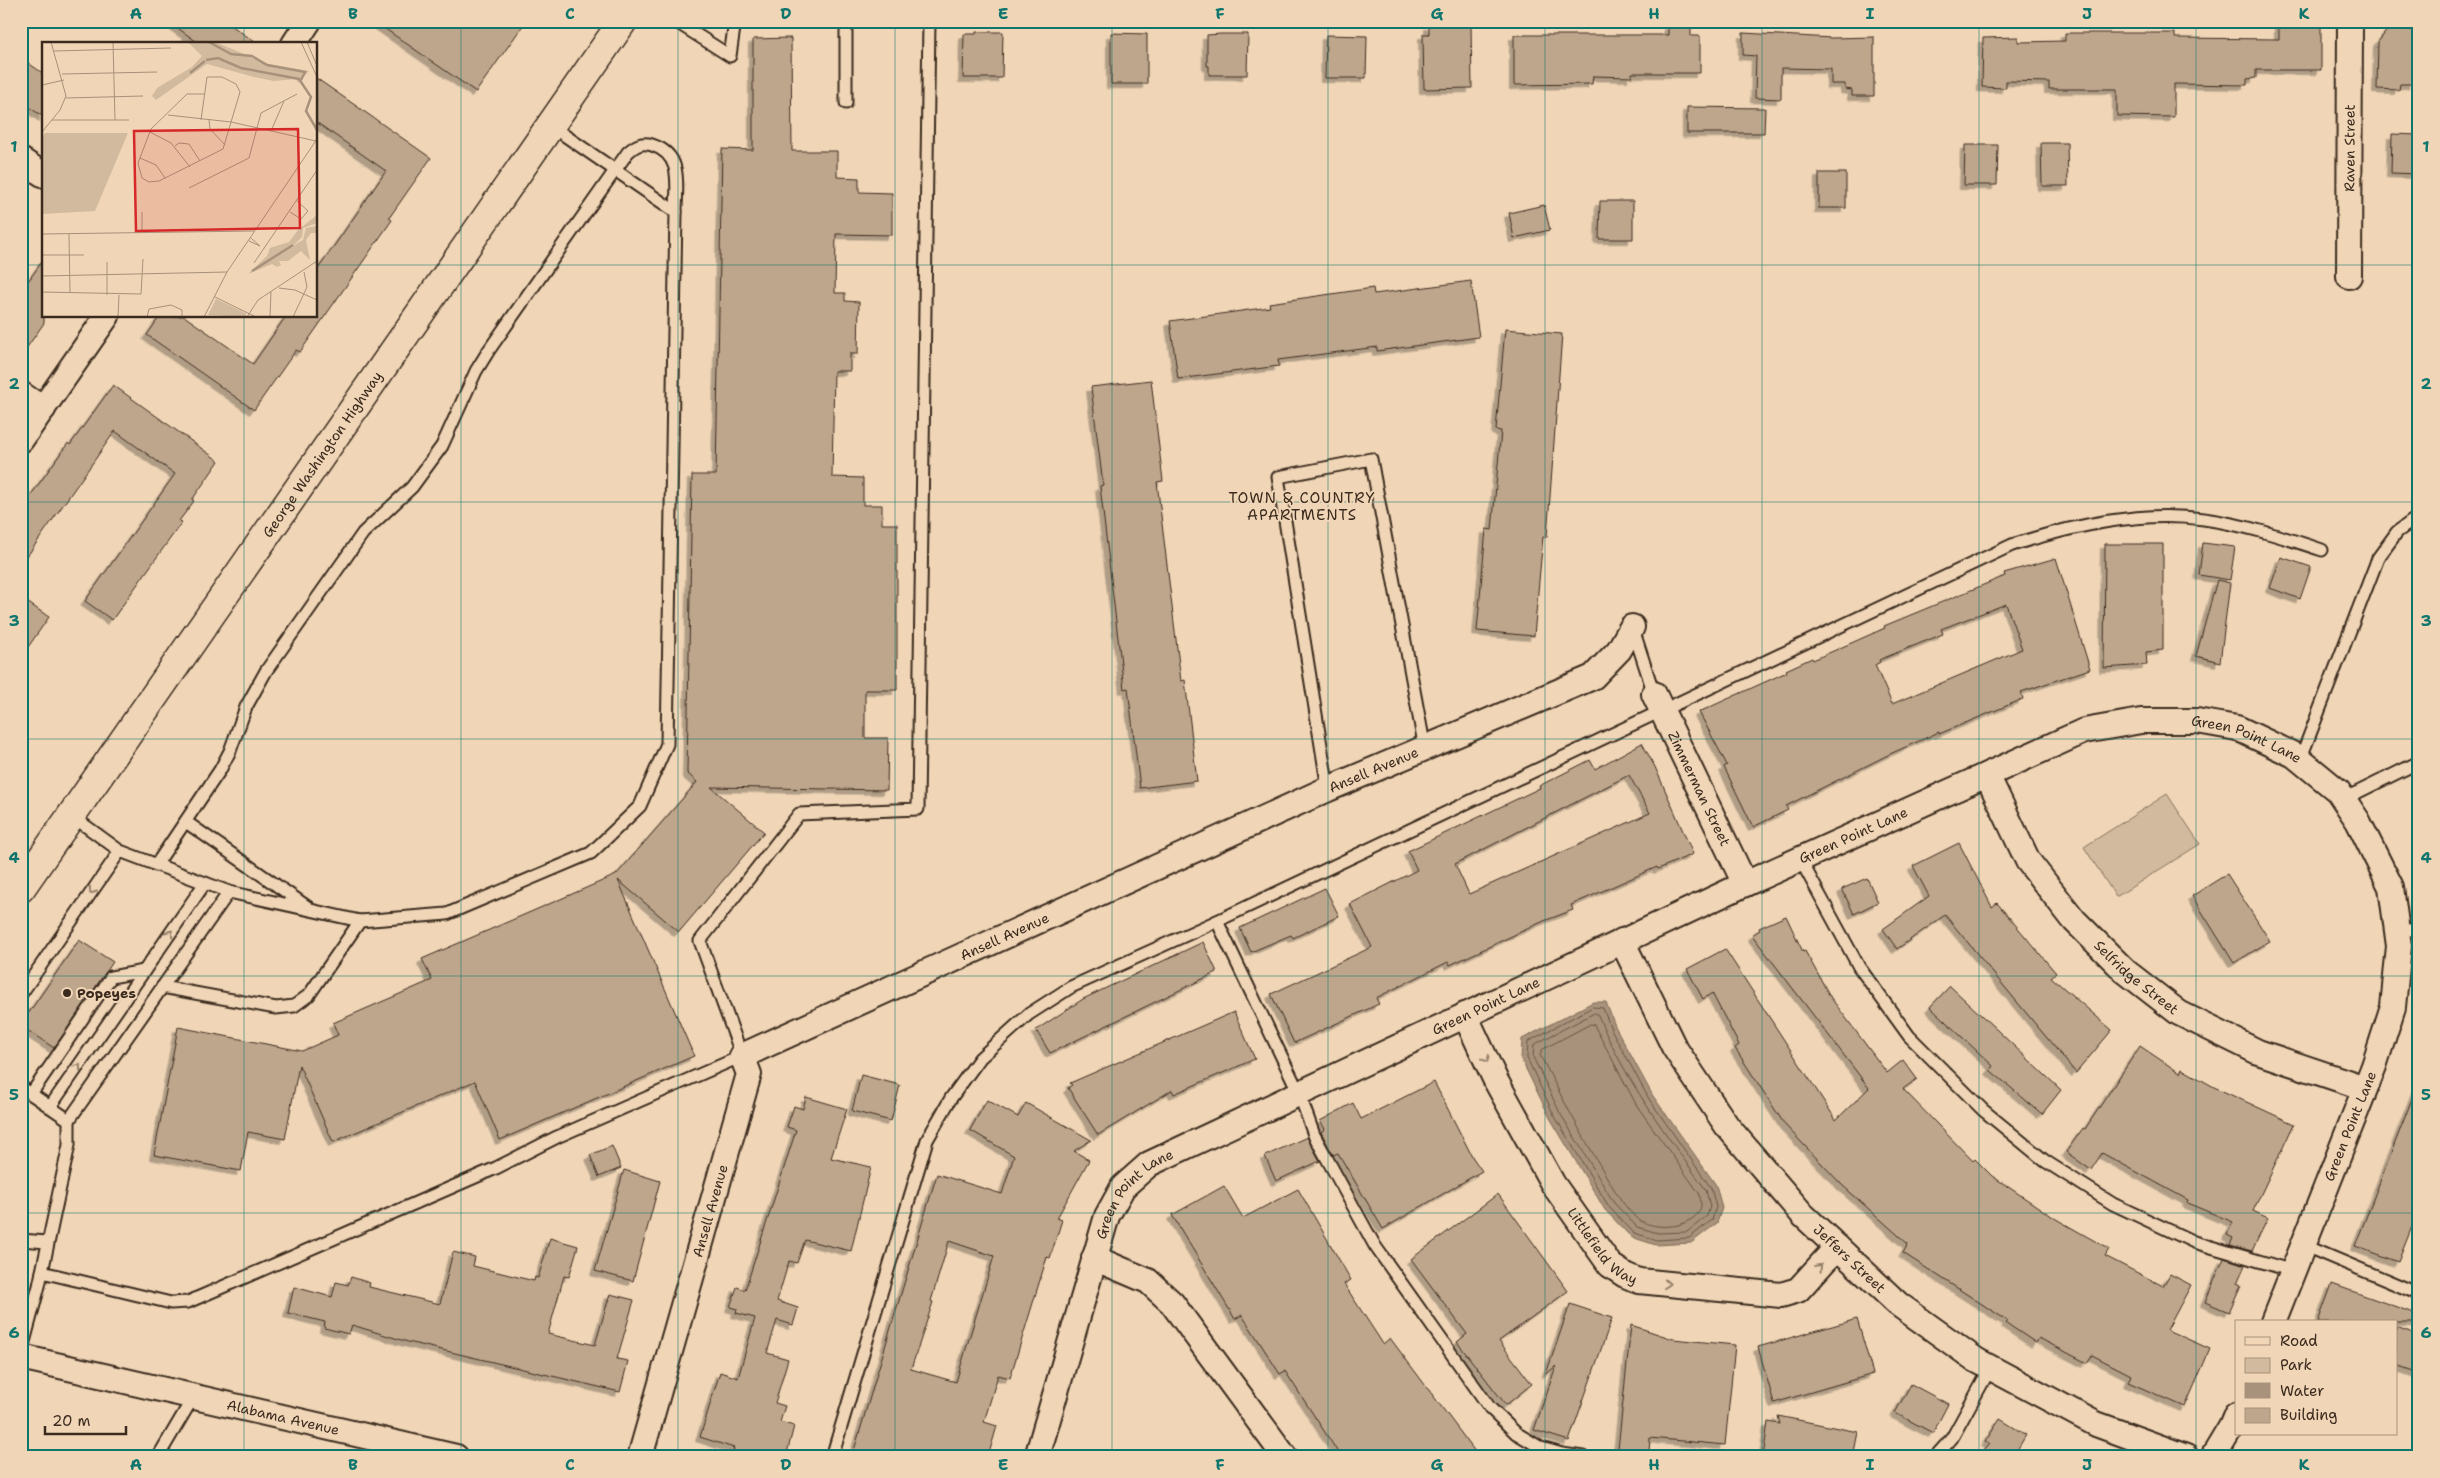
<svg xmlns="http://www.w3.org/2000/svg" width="2440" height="1478" font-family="'Shantell Sans',sans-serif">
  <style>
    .green { fill: #d2ba9e; stroke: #86725e }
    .water { fill: #a8927b; stroke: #7c6856 }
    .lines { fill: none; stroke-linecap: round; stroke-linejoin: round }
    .shore { stroke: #675443; stroke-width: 1 }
    .building { fill: #bea68c; stroke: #3b2a1e; fill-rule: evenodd; filter: url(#shadow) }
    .lane-casing { stroke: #3b2a1e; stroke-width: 15 }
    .street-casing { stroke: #3b2a1e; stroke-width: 28 }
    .primary-casing { stroke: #3b2a1e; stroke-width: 31 }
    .lane { stroke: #f0d6b7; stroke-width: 11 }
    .street { stroke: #f0d6b7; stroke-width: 24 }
    .primary { stroke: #f0d6b7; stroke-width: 28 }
    .oneway { stroke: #96806a }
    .grid { fill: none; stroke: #0f766e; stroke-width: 1; stroke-opacity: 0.55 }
    .poi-dot { fill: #3b2a1e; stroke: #f0d6b7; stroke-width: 2 }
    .labels { text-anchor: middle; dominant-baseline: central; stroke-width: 4; stroke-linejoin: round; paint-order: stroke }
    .street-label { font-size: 14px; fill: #3b2a1e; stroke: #f0d6b7 }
    .poi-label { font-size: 14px; font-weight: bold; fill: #3b2a1e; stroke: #f0d6b7; text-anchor: start }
    .neighbourhood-label { font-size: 15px; letter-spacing: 1px; fill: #3b2a1e; stroke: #f0d6b7 }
    .inset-river { fill: none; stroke: #a8927b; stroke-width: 2.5 }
    .inset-road { fill: none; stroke: #a8917a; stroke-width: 1 }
    .view { fill: #d62828; fill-opacity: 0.15; stroke: #d62828; stroke-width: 2.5 }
    .inset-edge { fill: none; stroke: #3b2a1e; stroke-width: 2.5 }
    .neatline { fill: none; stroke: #0f766e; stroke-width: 2 }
    .grid-label { font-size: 16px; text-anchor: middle; font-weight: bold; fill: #0f766e }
  </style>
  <defs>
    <filter id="shadow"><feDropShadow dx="-4.5" dy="4.5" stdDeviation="0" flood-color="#0004"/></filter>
  </defs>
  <rect width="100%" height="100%" fill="#f0d6b7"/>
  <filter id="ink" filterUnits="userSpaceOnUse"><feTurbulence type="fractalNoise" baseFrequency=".02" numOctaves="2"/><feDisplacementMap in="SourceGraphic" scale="10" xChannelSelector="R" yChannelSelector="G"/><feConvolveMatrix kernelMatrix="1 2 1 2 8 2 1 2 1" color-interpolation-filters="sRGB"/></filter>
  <g filter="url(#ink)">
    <!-- green -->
    <path class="green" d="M2167,794L2200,844L2116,897L2084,847Z"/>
    <!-- water -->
    <path class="water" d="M1593,1002H1606L1615,1026L1653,1096L1716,1185L1722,1208L1717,1223L1691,1243L1656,1245L1631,1237L1605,1210L1550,1118L1521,1059L1522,1039Z"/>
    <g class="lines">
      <!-- shore -->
      <g class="shore">
        <path d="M1593,1007L1603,1008L1611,1029L1649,1099L1711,1188L1716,1207L1712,1220L1689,1238L1657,1240L1634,1233L1609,1207L1554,1115L1527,1058L1528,1042Z"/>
        <path d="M1595,1013L1598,1015C1624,1079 1666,1134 1706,1190L1710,1207L1707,1216L1687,1232L1658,1233L1637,1227L1614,1203L1560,1113L1533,1057L1534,1045Z"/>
        <path d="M1591,1024L1594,1025L1637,1106L1699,1193C1702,1206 1703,1210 1692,1219C1680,1228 1655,1229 1641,1221C1625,1211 1612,1185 1602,1169C1580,1132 1560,1094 1540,1055L1542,1050Z"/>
      </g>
    </g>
    <!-- building -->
    <g class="building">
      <path d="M168,21H225L258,44H200Z"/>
      <path d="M374,21H526L476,92Z"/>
      <path d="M2279,21H2321V70H2256V78L2247,79V85L2174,84V117L2117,116V89H2049V82L2006,81V88L1982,87L1983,38L2018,37V42L2065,41V33H2175V38L2279,39Z"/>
      <path d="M1471,24L1472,88L1424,89L1423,34H1429V25Z"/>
      <path d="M1668,25H1691V36H1700V73H1632V77L1593,76L1592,84L1514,85V35H1668Z"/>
      <path d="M2388,29L2415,30L2413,84H2400L2399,90L2377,89L2378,42Z"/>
      <path d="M976,32H1003L1002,78H963L964,34H976Z"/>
      <path d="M1111,33L1147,34V84H1111Z"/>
      <path d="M1743,33L1832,38L1874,37V96H1852V90L1845,89V84H1831V69L1781,68V99L1755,98L1756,56L1743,55Z"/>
      <path d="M1221,34H1248L1247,75H1209V66H1207V35Z"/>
      <path d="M1326,35L1367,36L1366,78H1325Z"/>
      <path d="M791,38L792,151H837V177L859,178V192L892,193V235L836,234L835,293H845V301L859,302L858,354H850V371H834L832,477L863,478V505H882V524H897V690H865V738H888L887,790L711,787L764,832L679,932L618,880L694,1056L500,1140L475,1081L333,1142L299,1065L285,1139L248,1132L241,1171L154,1155L178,1027L302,1051L338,1035L333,1023L432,980L422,959L616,875L697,782L687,773L692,475H716L722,149L753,150V39Z"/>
      <path d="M21,58L44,74V117L21,102Z"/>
      <path d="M316,78L431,158L389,218L392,220L300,352L296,350L254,410L147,335L160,316H184L253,364L286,316H316V272L386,171L316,122Z"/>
      <path d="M1687,107L1765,108L1764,133H1687Z"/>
      <path d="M2392,134L2419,135V174L2391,173Z"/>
      <path d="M2041,143H2067L2068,186H2042Z"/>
      <path d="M1965,145H1998L1997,185H1964Z"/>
      <rect x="1819" y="173" width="27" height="35"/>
      <path d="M1600,201H1633V239H1599Z"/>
      <path d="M1544,205L1550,230L1514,238L1509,213Z"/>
      <path d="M44,259V323L21,356V291Z"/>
      <path d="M1471,281L1479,337L1377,351V347L1278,360L1279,366L1178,379L1170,321L1270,307L1269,303L1373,288L1374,294Z"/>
      <path d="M1505,329L1562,334L1547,537H1543L1534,636L1477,631L1486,529L1492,530L1501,431L1496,430Z"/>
      <path d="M1151,380L1163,481L1157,482L1181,681L1185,680L1197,781L1140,788L1128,688L1124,689L1100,486L1103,485L1091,387Z"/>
      <path d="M113,385L219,461L192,500L194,501L179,521L182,522L112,620L85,601L175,474L115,431L21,565V509L68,443L70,445Z"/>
      <path d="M2203,543L2235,547L2230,580L2199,575Z"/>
      <path d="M2105,544H2163V650L2146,652L2147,665L2104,668Z"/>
      <path d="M2281,557L2311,567L2300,599L2270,588Z"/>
      <path d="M2056,558L2090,669L2021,692L2023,699L1939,734V732L1890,754L1786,806L1788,810L1753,827L1724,767L1727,765L1699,712L1787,672L1786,670L1812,658L1813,660L1885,628L1884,626L2005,576L2004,573ZM2006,604L2022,649L1892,704L1875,665L1880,662L1879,660L1943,634L1941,629Z"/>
      <path d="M2217,580L2230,583L2220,662L2196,656Z"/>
      <path d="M21,598L49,617L21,657Z"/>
      <path d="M1642,743L1655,767L1693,854L1658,869L1657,867L1571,905L1573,910L1544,921L1450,965L1448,962L1376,998L1379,1004L1294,1043L1271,994L1372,947L1350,904L1417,870L1408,851L1540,788L1539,786L1590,760L1595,769ZM1629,775L1650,813L1469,894L1455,864Z"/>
      <path d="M1959,843L1992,907L1997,903L2056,973L2051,977L2112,1030L2076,1073L1945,915L1897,949L1883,929L1929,896L1913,866Z"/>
      <path d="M2227,874L2270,941L2234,963L2192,896Z"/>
      <path d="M1867,878L1878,902L1854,914L1842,889Z"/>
      <path d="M1325,888L1339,916L1293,938L1291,935L1251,952L1240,928Z"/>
      <path d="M1786,916L1803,952L1805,951L1831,998L1887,1073L1903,1060L1917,1079L1903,1089L1973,1161L1975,1159L1992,1176L2056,1219L2109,1249L2105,1256L2163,1286L2170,1274L2191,1285L2167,1330L2210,1349L2185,1407L2128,1382L2131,1375L2092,1355L2087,1363L2039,1338L2036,1343L2006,1323L2008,1321L1903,1253L1908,1244L1842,1185L1785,1125L1735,1048L1739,1045L1712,993L1703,999L1687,969L1725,949L1836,1120L1869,1088L1752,935L1760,930L1759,928Z"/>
      <path d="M79,940L113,962L54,1048L21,1026V1024Z"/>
      <path d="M1203,942L1217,972L1050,1053L1036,1030L1083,999Z"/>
      <path d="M1950,986L2061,1090L2042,1114L1990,1070L1993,1066L1930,1007Z"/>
      <path d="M1234,1012L1255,1059L1174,1094L1172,1090L1098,1135L1068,1088L1072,1085L1070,1083Z"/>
      <path d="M2140,1046L2180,1073L2182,1069L2214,1087L2294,1124L2253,1211L2268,1218L2252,1251L2230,1245L2233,1238L2227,1235L2233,1222L2187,1203L2188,1200L2102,1153L2091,1170L2066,1152L2083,1128L2085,1129Z"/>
      <path d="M861,1075L900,1085L891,1121L852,1111Z"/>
      <path d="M1434,1082L1473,1158L1482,1171L1383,1229L1338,1153L1333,1155L1321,1132L1325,1129L1320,1121L1353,1103L1361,1119Z"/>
      <path d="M2417,1086H2419V1209L2398,1262L2355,1246Z"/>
      <path d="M806,1097L847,1109L831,1158L871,1167L851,1251L805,1240L797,1263L789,1261L777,1301L798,1308L793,1325L777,1320L767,1353L788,1359L775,1403L785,1406L780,1422L794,1426L786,1457H732L734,1448L700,1437L720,1372L738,1378L755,1318L736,1313L737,1309L730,1307L737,1287L745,1290L769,1215L796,1130L787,1127L794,1106L803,1109Z"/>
      <path d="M987,1100L1018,1117L1026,1103L1091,1140L1074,1151L1089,1160L1057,1218L1062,1220L1050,1258L1047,1257L1010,1378L998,1375L984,1422L997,1426L988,1457H852L937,1174L1002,1194L1014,1156L970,1130ZM949,1241L994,1256L956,1382L911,1369L933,1302L931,1301Z"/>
      <path d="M1307,1137L1320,1161L1276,1181L1265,1156Z"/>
      <path d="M612,1146L621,1168L599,1177L590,1155Z"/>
      <path d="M624,1170L660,1181L633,1281L595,1271Z"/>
      <path d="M1224,1186L1243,1218L1298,1189L1351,1280L1344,1284L1383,1344L1390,1338L1479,1457H1341L1285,1371L1280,1374L1242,1315L1235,1319L1172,1215Z"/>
      <path d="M1498,1194L1568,1291L1499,1341L1532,1384L1506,1405L1457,1342L1467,1334L1411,1259Z"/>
      <path d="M550,1238L578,1246L569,1277L564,1276L548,1334L595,1345L610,1294L634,1300L617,1359L628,1361L620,1392L408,1342L352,1325L349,1334L324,1328L325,1322L288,1313L294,1287L332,1297L336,1282L348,1285L351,1277L370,1283L369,1287L440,1304L453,1252L475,1257L473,1266L534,1281L535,1277L538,1278Z"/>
      <path d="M2224,1258L2245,1265L2237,1283L2241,1285L2229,1312L2205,1302Z"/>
      <path d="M2332,1284L2419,1315V1322H2318Z"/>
      <path d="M1570,1304L1612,1318L1569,1441L1534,1430L1556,1366L1546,1374Z"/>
      <path d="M1857,1319L1873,1374L1774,1403L1758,1347Z"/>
      <path d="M1631,1325L1673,1339L1735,1345L1725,1445L1650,1438L1649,1452L1618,1449Z"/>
      <path d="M2396,1327L2419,1335V1373L2396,1365Z"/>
      <path d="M1911,1384L1948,1404L1933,1433L1895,1413Z"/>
      <path d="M1778,1416L1858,1432L1853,1457H1763L1768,1422L1780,1424Z"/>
      <path d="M2000,1419L2026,1435L2013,1457H1978L1989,1444L1985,1442Z"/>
    </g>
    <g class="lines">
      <defs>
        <g id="lane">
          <path d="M675,21L730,56L735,21"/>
          <path d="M846,21V103"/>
          <path d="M1633,629L1654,694"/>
          <path d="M2300,760L2378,558L2397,532L2419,516"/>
          <path d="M1328,789L1278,477L1371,459L1425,749"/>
          <path d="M2344,799L2419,762"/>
          <path d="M72,816L120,851L229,892L360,921L447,914L591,853L640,806L667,744L676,212L551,126"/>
          <path d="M186,822L309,908"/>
          <path d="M1800,859L1859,967L1909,1036L1983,1110L2045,1161L2113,1204L2194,1242L2293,1271"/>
          <path d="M156,865L220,770L230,751L246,707L266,671L363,533L412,487L442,446L476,371L489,350L628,152C636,145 642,142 652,145C684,155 676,186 676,212"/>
          <path d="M1217,921L1299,1093L1314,1135L1375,1246L1490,1408L1516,1433L1541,1448L1562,1454L1583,1457"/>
          <path d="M2397,931L2419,929"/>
          <path d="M162,987L276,1008L294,1006L309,995L360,921"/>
          <path d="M21,994L120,851"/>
          <path d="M21,1087L69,1120V1145L39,1286L21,1353"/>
          <path d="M31,1094L111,977L144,971"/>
          <path d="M50,1107L205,883"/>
          <path d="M69,1120L229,892"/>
          <path d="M21,1240L47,1242"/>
          <path d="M2303,1245L2419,1294"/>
          <path d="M42,1272L171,1303L188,1302L496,1168L557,1137L742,1056L700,941L799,814L918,809L929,21"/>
          <path d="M158,1457L194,1396"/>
          <path d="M832,1457L927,1140L951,1098L980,1058L1029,1014L1071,987L1217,921L2012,545C2072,526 2140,510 2204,519C2245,525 2283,537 2322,550"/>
          <path d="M1935,1457L1952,1438L1991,1367"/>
        </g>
        <g id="street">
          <path d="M294,44L309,21"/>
          <path d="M21,160L44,175"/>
          <path id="s1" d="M2349,276L2350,21"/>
          <path d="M21,394L43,409"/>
          <path d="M21,440L107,316"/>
          <path id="s2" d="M1654,694L1745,884"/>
          <path id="s3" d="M1987,775L2028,861L2074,920L2125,971L2179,1013L2258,1052L2365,1088"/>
          <path id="s4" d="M1622,941L1674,1047L1727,1126L1803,1215L1898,1304L1976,1360L2096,1424L2186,1457"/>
          <path id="s5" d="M1465,1015L1496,1081L1553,1184L1610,1265L1625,1275L1639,1281L1781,1295L1798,1290L1837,1247"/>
          <path d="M1094,1258L1148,1281L1172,1303L1285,1457"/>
          <path id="s6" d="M21,1357L456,1457"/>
          <path id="s7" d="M640,1457L749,1074L742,1056L1328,789L1593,677L1619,650L1632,627"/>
          <path id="s8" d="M1037,1457L1107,1216L1123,1187L1149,1164L1745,884L2084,731L2141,721H2197L2237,728L2294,755L2338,791L2358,821L2391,887L2399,946L2393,1007L2374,1066L2273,1322"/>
          <path d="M2213,1457L2231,1427L2236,1415"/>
        </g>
        <g id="primary">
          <path id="s9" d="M21,888L623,21"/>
        </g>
      </defs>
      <!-- lane casing -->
      <use href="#lane" class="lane-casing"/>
      <!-- street casing -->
      <use href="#street" class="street-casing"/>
      <!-- primary casing -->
      <use href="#primary" class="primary-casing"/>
      <!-- lane -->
      <use href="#lane" class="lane"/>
      <!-- street -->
      <use href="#street" class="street"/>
      <!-- primary -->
      <use href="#primary" class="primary"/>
    </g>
    <!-- one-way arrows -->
    <defs><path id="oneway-chevron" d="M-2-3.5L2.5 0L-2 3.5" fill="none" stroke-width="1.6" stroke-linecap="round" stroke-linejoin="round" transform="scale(1.25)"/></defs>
    <g class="oneway">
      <use href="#oneway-chevron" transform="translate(92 891) rotate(125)"/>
      <use href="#oneway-chevron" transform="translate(170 933) rotate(-55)"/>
      <use href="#oneway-chevron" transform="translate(1486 1059) rotate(65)"/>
      <use href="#oneway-chevron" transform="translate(78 1067) rotate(-55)"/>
      <use href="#oneway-chevron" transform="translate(1819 1267) rotate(-48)"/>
      <use href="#oneway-chevron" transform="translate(1667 1284) rotate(5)"/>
    </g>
  </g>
  <!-- grid -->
  <path class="grid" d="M244,21V44M461,21V1457M678,21V1457M895,21V1457M1112,21V1457M1328,21V1457M1545,21V1457M1762,21V1457M1979,21V1457M2196,21V1457M21,265H44M316,265H2419M244,316V1457M21,502H2419M21,739H2419M21,976H2419M21,1213H2419"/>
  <!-- markers -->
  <circle class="poi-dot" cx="67" cy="993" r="5"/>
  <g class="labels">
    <!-- street labels -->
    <g class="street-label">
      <text stroke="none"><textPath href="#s1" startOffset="128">Raven Street</textPath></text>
      <text stroke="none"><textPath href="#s9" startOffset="528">George Washington Highway</textPath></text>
      <text stroke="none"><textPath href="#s8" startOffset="1516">Green Point Lane</textPath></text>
      <text stroke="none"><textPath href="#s7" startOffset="1111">Ansell Avenue</textPath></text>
      <text stroke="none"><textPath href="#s2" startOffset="105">Zimmerman Street</textPath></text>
      <text stroke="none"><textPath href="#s8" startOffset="1096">Green Point Lane</textPath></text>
      <text stroke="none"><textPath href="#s7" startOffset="706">Ansell Avenue</textPath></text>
      <text stroke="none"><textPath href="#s3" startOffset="255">Selfridge Street</textPath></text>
      <text stroke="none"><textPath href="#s8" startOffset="691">Green Point Lane</textPath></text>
      <text transform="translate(2350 1126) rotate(-68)">Green Point Lane</text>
      <text stroke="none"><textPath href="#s8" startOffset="286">Green Point Lane</textPath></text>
      <text stroke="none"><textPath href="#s7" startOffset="256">Ansell Avenue</textPath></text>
      <text stroke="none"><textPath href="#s5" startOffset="271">Littlefield Way</textPath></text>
      <text stroke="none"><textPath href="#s4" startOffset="394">Jeffers Street</textPath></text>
      <text stroke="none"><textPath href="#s6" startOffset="269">Alabama Avenue</textPath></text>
    </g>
    <!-- poi labels -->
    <g class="poi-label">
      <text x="77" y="993">Popeyes</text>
    </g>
    <!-- neighbourhood labels -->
    <g class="neighbourhood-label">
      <text x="1302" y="498">TOWN &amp; COUNTRY<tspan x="1302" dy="17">APARTMENTS</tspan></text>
    </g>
  </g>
  <!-- overview -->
  <g transform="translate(42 42)">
    <rect width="275" height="275" fill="#f0d6b7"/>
    <path d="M142,0H173L227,22L267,29L256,41L254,37L232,39L212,35L165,22L114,58L110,54L115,46L150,25L160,14L148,2ZM3,91H86L53,169L0,172V95ZM275,173V181L261,186L260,195L251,204L261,198L264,186L275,184V191H269L264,198L268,218L259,209L246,219H237L239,223L235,225L230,222L206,232L225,214L228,206L247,200L256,188ZM174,257L204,271V275L166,273Z" fill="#d2ba9e"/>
    <path class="inset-river" d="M167,0L189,12L210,14L225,23L263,30L259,38M164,18L176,16L199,26L257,37L269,55L264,69L275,88M148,31L163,19M210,229L251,203"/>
    <path class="inset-road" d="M71,0L73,78M259,0L275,35M265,0L275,24M12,9L129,6M20,32L115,30M0,43L22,38M24,56L101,54M126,73L189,80L274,99M10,78H87M159,78L165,35H180L194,42L198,50L181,107L117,139L107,140L100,136L96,121L109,87L145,52H162M167,78L168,87L183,103M229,89L242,59M0,90L18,68L24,54L9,0M108,90L129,101L148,125M133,104L137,101L147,102L158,119M98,116L114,123L123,136M147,146L207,116L219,71L255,52M100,170V191M248,170L259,177L266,169L254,158M0,192L212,189M27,192L28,251M207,199L218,204L209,196M0,213H42M65,220V253M212,221L275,128M0,234L185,230M237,246L253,248L275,258M0,250L99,252L101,217M173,255L214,275M76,275L77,253M105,275L107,267L129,263L140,268V275M162,275L185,230L275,97M205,275L216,258L275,219M228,275L229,250M251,275L265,245L262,230"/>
    <path class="view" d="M256,87L258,186L94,189L92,89Z"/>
    <rect width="275" height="275" class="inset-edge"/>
  </g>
  <!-- margin -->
  <rect width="2440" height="1478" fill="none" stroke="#f0d6b7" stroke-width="55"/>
  <!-- legend -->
  <rect x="2235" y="1320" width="162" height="115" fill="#f0d6b7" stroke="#a8917a"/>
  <rect x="2245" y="1337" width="25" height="8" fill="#f0d6b7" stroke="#a8917a"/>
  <text x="2280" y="1346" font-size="15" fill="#3b2a1e">Road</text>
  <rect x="2245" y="1358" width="25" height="15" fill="#d2ba9e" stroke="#a8917a"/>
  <text x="2280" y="1370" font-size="15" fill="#3b2a1e">Park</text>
  <rect x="2245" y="1383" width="25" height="15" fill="#a8927b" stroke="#a8917a"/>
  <text x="2280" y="1396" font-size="15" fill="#3b2a1e">Water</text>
  <rect x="2245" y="1408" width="25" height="15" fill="#bea68c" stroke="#a8917a"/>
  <text x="2280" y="1420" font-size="15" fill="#3b2a1e">Building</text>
  <!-- scale -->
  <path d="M45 1426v8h81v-8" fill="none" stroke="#3b2a1e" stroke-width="2.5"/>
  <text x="52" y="1426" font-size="15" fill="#3b2a1e" stroke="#f0d6b7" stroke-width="4" paint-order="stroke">20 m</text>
  <rect x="28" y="28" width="2384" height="1422" class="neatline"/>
  <g class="grid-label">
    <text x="136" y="19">A</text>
    <text x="353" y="19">B</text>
    <text x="570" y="19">C</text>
    <text x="786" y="19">D</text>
    <text x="1003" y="19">E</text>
    <text x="1220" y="19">F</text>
    <text x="1437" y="19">G</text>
    <text x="1654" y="19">H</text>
    <text x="1870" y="19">I</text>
    <text x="2087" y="19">J</text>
    <text x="2304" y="19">K</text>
    <text x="14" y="152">1</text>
    <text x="2426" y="152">1</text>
    <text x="14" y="389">2</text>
    <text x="2426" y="389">2</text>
    <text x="14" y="626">3</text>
    <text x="2426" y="626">3</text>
    <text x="14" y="863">4</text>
    <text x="2426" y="863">4</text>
    <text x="14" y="1100">5</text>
    <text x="2426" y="1100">5</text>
    <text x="14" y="1338">6</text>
    <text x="2426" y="1338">6</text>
    <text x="136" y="1470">A</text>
    <text x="353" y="1470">B</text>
    <text x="570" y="1470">C</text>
    <text x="786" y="1470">D</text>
    <text x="1003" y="1470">E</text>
    <text x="1220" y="1470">F</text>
    <text x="1437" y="1470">G</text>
    <text x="1654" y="1470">H</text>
    <text x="1870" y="1470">I</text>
    <text x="2087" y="1470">J</text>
    <text x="2304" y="1470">K</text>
  </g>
</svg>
